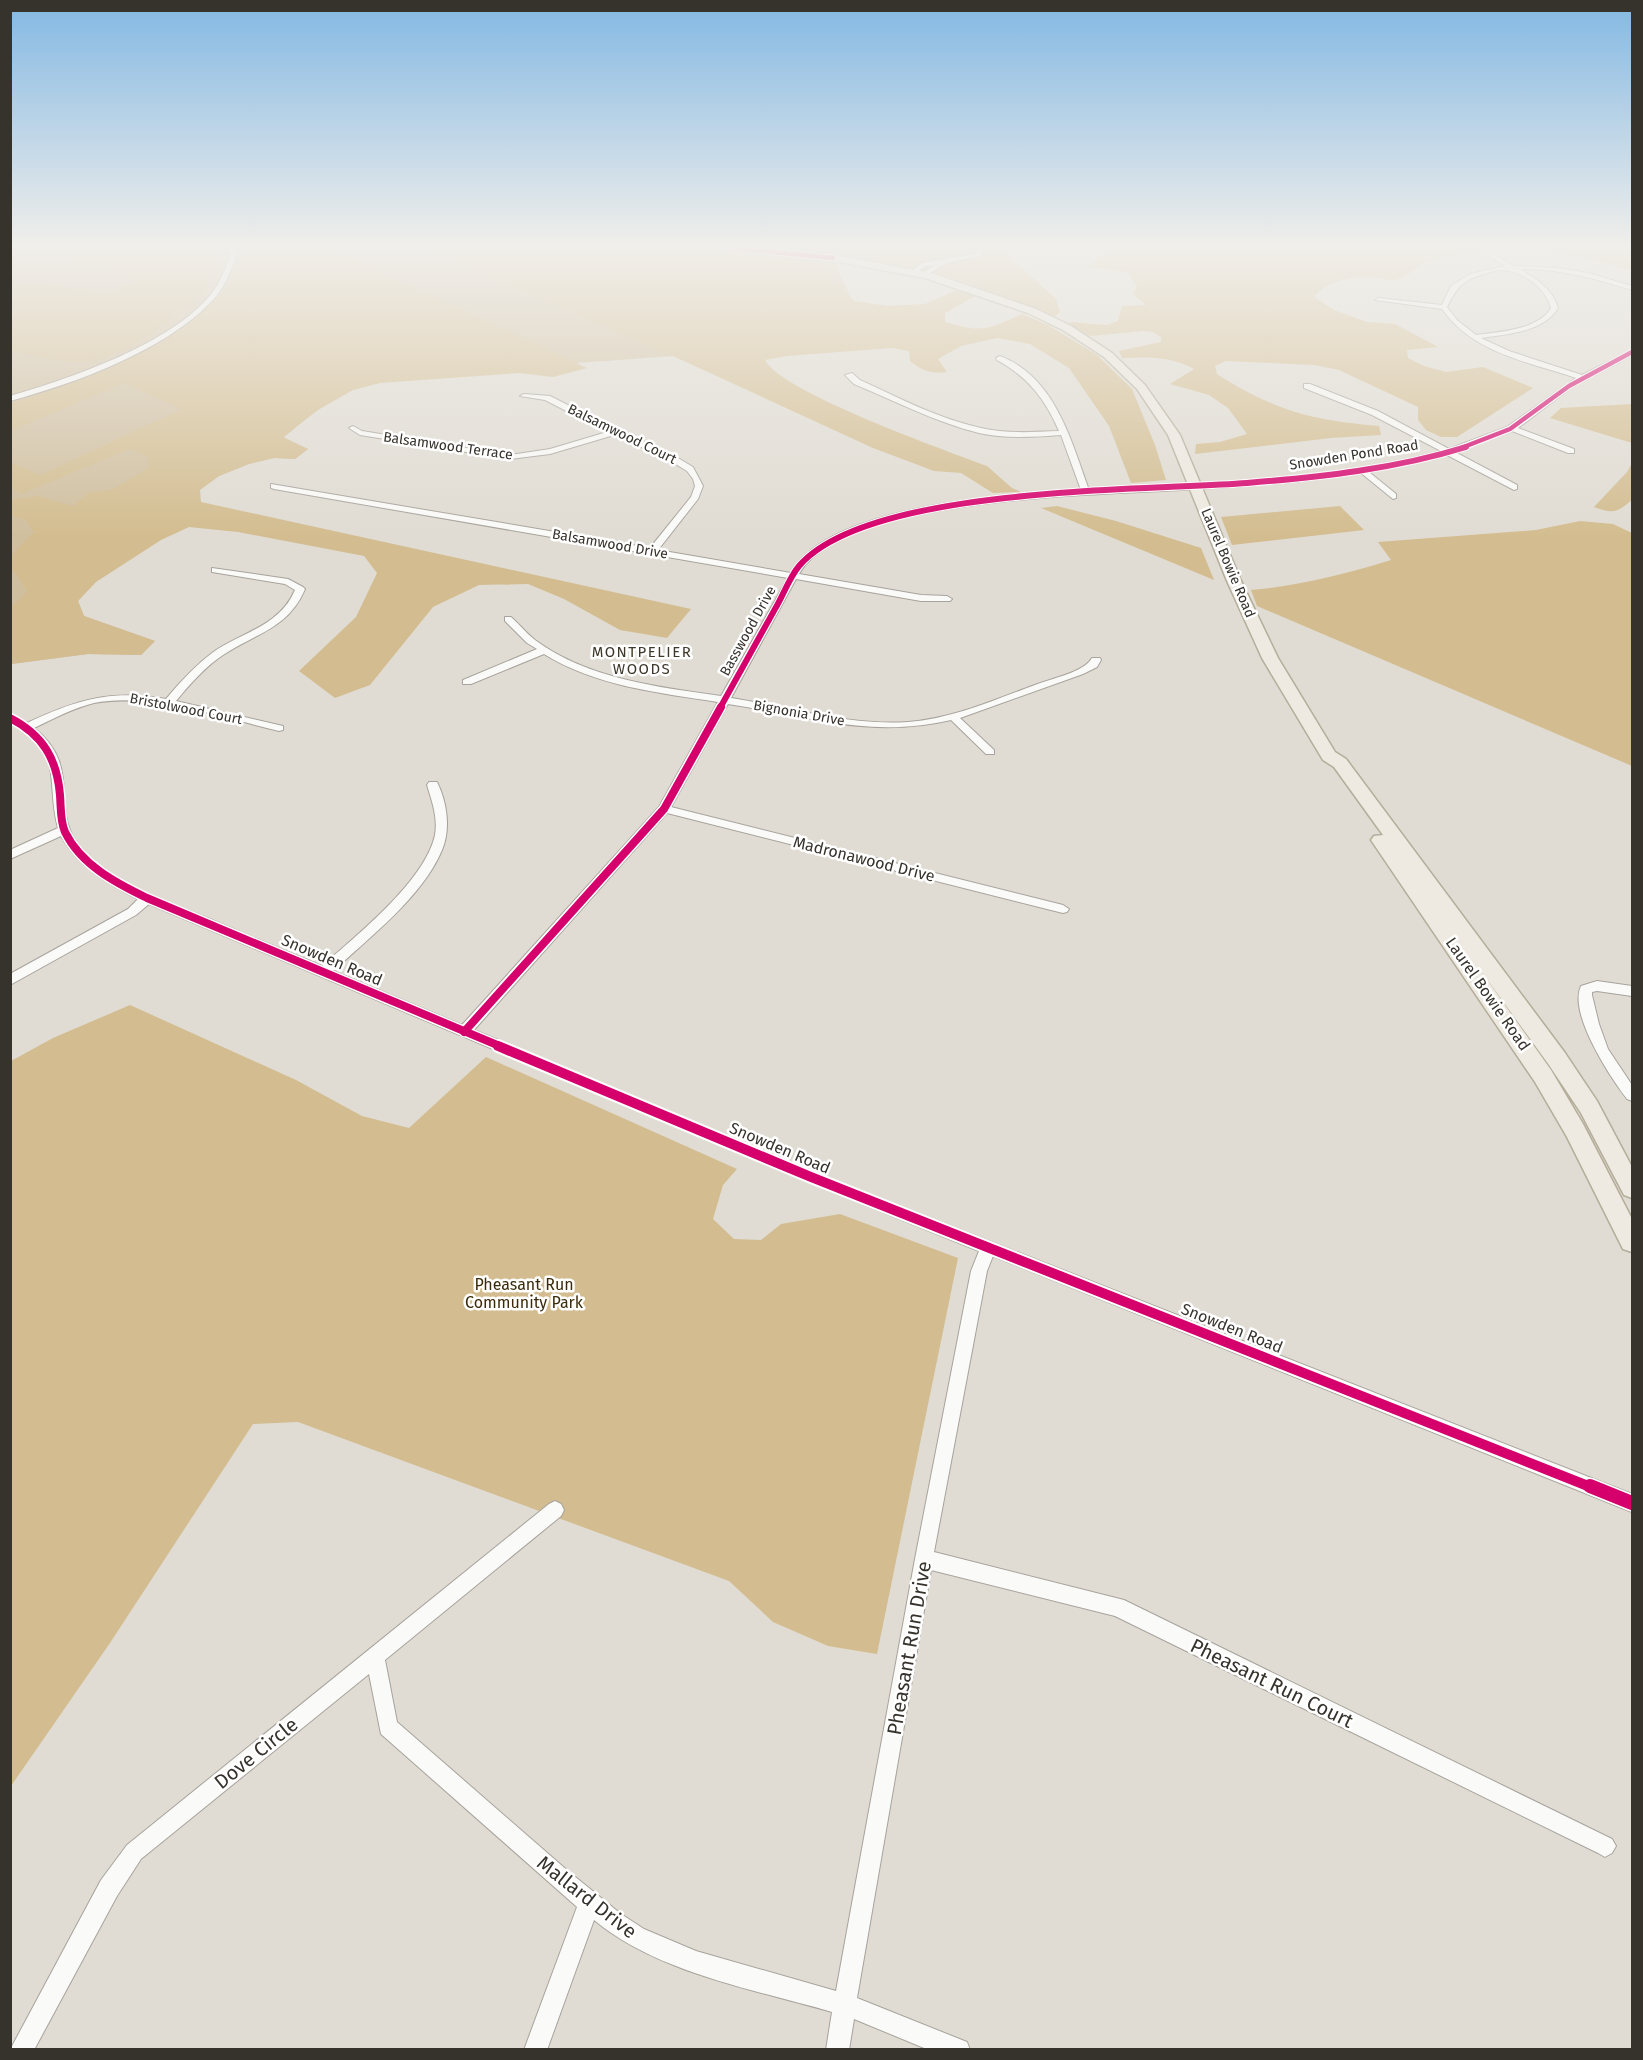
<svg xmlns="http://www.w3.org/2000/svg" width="1643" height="2060" font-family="'Fira Sans',sans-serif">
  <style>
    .green { fill: #d0bf9f }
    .forest { fill: #d3bd90 }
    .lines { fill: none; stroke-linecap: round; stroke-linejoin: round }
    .street-casing { stroke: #a7a39c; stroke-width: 2 }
    .primary-casing { stroke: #b3ad9a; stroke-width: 3 }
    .street { fill: #fafaf8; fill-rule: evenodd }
    .primary { fill: #eeeae1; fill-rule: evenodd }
    .cycleway-far4-casing { stroke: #fff; stroke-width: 7 }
    .cycleway-far3-casing { stroke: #fff; stroke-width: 8 }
    .cycleway-far2-casing { stroke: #fff; stroke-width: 11 }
    .cycleway-far1-casing { stroke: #fff; stroke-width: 14 }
    .cycleway-casing { stroke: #fff; stroke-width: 17 }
    .cycleway-far4 { stroke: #d6006c; stroke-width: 4.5 }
    .cycleway-far3 { stroke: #d6006c; stroke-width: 6 }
    .cycleway-far2 { stroke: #d6006c; stroke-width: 8 }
    .cycleway-far1 { stroke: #d6006c; stroke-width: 10 }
    .cycleway { stroke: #d6006c; stroke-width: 14 }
    .labels { text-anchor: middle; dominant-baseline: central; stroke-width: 5; stroke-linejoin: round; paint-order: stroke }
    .far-street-label { font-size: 14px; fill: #36322c; stroke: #fff }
    .far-neighbourhood-label { font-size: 15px; letter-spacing: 1.5px; fill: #3e372a; stroke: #fff }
    .street-label { font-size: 16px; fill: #36322c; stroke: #fff }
    .park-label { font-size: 16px; fill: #3b2b0a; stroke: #fff }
    .near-street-label { font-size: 20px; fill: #36322c; stroke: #fff }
  </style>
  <rect width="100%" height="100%" fill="#e0dcd3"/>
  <!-- green -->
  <path class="green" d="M10,247H969L904,268L834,259L870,342L354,379L283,438L308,449L295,459L274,458L249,464L219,476L199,490L95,582L78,601L84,616L155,641L141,655L88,654L11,664Z"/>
  <!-- forest -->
  <g class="forest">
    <path d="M11,247H219C217,258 216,274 210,283C192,310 120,359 88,361C61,363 36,357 11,350V281L111,292L135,282L117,270L30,252L11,251Z"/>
    <path d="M248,247H328L587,368L553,377L520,373L380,383L353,390L318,410L283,437L308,449L295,459L274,458L249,464L219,476L200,490L201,502L691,609L667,638L620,630L564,599L528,584L479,585L433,607L370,685L335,698L299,671L356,617L377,573L364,556L238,532L189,527L161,540L96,582L78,601L84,616L155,641L141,655L88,654L11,664V607L27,592L16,573L11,571V556L34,532L26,520L11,515V500L38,496L73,506L88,493L113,489L148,468L147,456L130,449L21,494L11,487V462L40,475L182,409L124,383L11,431V403C84,379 225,329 248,247Z"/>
    <path d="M420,247C554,247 691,238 823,265L831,278L854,301L888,306L925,304L959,289L977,295L945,313V322C983,333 987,330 1022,314L1048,325L1097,355L1132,389L1155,445L1166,480L1131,483L1109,426L1069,368L1030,344L997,338L961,346L938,359L947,372C932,374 922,371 910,361L909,351L892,348L786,356L765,360C781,392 947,451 987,466L1012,488L1021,492L993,493L961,473L934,471L873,448L673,356Z"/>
    <path d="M758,247H993L1008,255L1056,299L1060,312L1054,317L958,280L902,266Z"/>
    <path d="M1117,247H1632V271C1568,250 1497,244 1430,261C1418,264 1407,279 1394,280C1387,280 1379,278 1372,277C1351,276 1327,281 1314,297L1334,310L1367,322L1395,324L1438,347L1407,350L1408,358L1424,366L1446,372L1483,367L1533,388L1457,437H1441L1426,430L1418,420V407L1339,370L1314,365L1226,361L1215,366L1217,374C1275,411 1311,420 1379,426L1381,435L1331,438L1195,454L1196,444L1220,442L1247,434L1228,408L1209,395L1170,384L1194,369C1171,356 1148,357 1122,358L1119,351L1161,342V337L1153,332L1144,331L1090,336L1077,330L1069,322L1107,325L1118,321L1122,306L1146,305L1133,294L1137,287L1128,272L1088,267L1107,251Z"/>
    <path d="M1632,404V443L1550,418L1561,408Z"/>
    <path d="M1632,463V500C1616,513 1614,514 1594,507L1627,472Z"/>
    <path d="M1057,506L1116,521L1201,548L1214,580L1041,508Z"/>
    <path d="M1340,506L1364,530L1232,545L1221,517Z"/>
    <path d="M1580,521L1613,524L1632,533V766L1257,606L1251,590C1298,586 1346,574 1391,560L1378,542L1536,530Z"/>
    <path d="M130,1005L296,1080L362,1116L409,1128L486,1057L737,1169L723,1185L713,1219L734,1239L761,1240L781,1224L840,1214L958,1258L877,1654L828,1646L773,1622L729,1581L298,1422L253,1424L110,1643L11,1786V1061L53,1038Z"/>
  </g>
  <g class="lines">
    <defs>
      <g id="street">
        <path d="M232,247H238C233,267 226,286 212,301C164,351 76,383 10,401V396C71,378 172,344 212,293C222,280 228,263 232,247Z"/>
        <path d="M979,247H985L980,256L946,263L927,275L922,274L935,265L926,266L916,272L911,271L922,263L976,254Z"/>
        <path d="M1491,253L1514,266L1558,268L1588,273L1632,286V290C1596,279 1559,268 1520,269C1536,279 1553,289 1558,308C1544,332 1507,334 1481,338L1509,351L1582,375L1632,350V355L1572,387L1518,428L1574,449V453H1568L1512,431L1455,452L1517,485V489L1514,490L1447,455L1369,472L1396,494V498L1393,499L1361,473C1301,483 1240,487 1180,490C1097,495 842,497 799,574L921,595L947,596L952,599L950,601H921L796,579L731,698C789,707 849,726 908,722C952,719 994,700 1035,685C1052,678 1083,673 1092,658H1100L1101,660L1097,667L1083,674L960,718L994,750V754H986L951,720C870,739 807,716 728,704L671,807L1063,905L1069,909L1067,912L1063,913L667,813L474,1030L816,1173L1632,1494V1512L993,1256L987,1271L934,1552L1124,1600L1612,1839L1616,1846L1612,1853L1605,1857L1598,1853L1115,1616L931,1570L857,1998L967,2042L970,2050H929L854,2019L849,2050H826L832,2012C753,1989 658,1973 594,1920L547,2050H524L577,1907L381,1734L369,1674L141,1859L117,1896L34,2050H10L101,1880L127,1845L549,1504L555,1501L561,1504L564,1510L561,1516L385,1660L397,1722L568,1871L621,1914L644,1929L696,1951L836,1991L915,1559L971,1271L979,1251L806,1181L149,904L136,915L10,985V974L128,909L138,899C108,884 79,867 61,836L10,859V850L58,828C45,781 66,752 10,723V715L27,723C76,700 111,689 166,699C180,682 195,666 212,653C242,632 280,626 295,590L285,584L212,572V568L288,579L303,587L305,589C288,629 256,633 223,655C205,667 190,684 176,701L283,726V730L279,731C224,718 150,692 94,703C73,708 53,719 34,728C81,765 52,803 75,840C102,882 168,902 212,920C249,936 285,951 322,966C357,935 425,881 435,835C438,818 432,801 427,785L429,782H437C447,802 451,829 442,850C423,896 369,938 333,971L462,1025L659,807L718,702C660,693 595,686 544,654L471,684H463V680L537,649L527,643L505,621V617H511C519,624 526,633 535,640C588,679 658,687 721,696L788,578L274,489L271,488V484L650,548L691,497L695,486L693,479L687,471L662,456L614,435L550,454L510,459L360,435L349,428L353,426L362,431L510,455L550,449L607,432L545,400L520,396L524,394L550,396L617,430L668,452L693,467L703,486L698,499L658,550L791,573C829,505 1009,494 1081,490L1061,435C1034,437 1005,439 979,433C935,422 895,401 854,384L845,375L852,373L860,380C899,398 939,419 981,428C1006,434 1033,432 1059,431C1045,399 1028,377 997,360L996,358L1000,356C1055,377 1071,440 1089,490C1206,483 1327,482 1441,451L1372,415L1304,388V384H1310L1378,411L1449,449L1507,427L1576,378C1528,362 1473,353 1442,309L1375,300L1378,298L1442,305L1451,286L1470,274L1505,266L1489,256ZM1498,270C1520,269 1545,286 1551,308C1538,330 1499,332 1476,335L1457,320L1447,307C1461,279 1469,278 1498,270Z"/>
        <path d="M1597,981L1632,986V996L1597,991L1592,992V995L1599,1024L1608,1049L1632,1085V1101L1627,1099C1610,1077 1568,1013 1581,986Z"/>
      </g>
      <path id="primary" d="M717,247H753L833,255L931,273L1036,309L1071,326L1112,353L1145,385L1180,435L1241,581L1278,658L1335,752L1346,759L1565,1053L1597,1101L1632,1167V1198L1624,1195L1581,1113L1549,1065L1473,960L1551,1070L1583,1124L1632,1219V1252L1623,1249L1567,1137L1535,1082L1371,840L1374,836L1383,835L1334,767L1323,760L1262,658L1227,581L1168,435L1137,389L1104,357L1063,330L1028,313L925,278L833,261L722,250Z"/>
    </defs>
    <!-- street casing -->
    <use href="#street" class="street-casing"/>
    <!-- primary casing -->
    <use href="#primary" class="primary-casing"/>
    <!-- street -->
    <use href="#street" class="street"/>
    <!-- primary -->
    <use href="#primary" class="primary"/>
    <defs>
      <g id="cycleway-far4">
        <path d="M722,247L833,258"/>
        <path d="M1461,448L1510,429L1569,386L1632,352"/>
      </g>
      <path id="cycleway-far3" d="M720,708C738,675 757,642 775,609C783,596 789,578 799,566C868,486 1143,491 1247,483C1321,477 1395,469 1466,447"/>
      <g id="cycleway-far2">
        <path d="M10,718C43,735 57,759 60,795C61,807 60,821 65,832C81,865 116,883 147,898L502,1047"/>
        <path d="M464,1032L664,809L721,707"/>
      </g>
      <path id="cycleway-far1" d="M498,1046L811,1177L1593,1488"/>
      <path id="cycleway" d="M1590,1486L1632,1503"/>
    </defs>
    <!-- cycleway-far4 casing -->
    <use href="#cycleway-far4" class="cycleway-far4-casing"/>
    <!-- cycleway-far3 casing -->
    <use href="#cycleway-far3" class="cycleway-far3-casing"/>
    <!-- cycleway-far2 casing -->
    <use href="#cycleway-far2" class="cycleway-far2-casing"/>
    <!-- cycleway-far1 casing -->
    <use href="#cycleway-far1" class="cycleway-far1-casing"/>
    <!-- cycleway casing -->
    <use href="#cycleway" class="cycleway-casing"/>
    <!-- cycleway-far4 -->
    <use href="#cycleway-far4" class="cycleway-far4"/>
    <!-- cycleway-far3 -->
    <use href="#cycleway-far3" class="cycleway-far3"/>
    <!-- cycleway-far2 -->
    <use href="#cycleway-far2" class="cycleway-far2"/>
    <!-- cycleway-far1 -->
    <use href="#cycleway-far1" class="cycleway-far1"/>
    <!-- cycleway -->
    <use href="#cycleway" class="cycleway"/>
  </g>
  <!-- sky -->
  <linearGradient id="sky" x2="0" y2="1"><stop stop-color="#83b8e3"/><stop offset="0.46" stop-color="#f1efeb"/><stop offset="1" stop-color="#f1efeb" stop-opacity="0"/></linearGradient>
  <rect width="1643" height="536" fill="url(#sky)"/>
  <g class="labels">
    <!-- far-street labels -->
    <g class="far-street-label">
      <text transform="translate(622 434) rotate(26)">Balsamwood Court</text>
      <text transform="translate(448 446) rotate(8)">Balsamwood Terrace</text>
      <text transform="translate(1354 455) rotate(-9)">Snowden Pond Road</text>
      <text transform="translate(610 544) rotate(10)">Balsamwood Drive</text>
      <text transform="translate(1228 563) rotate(67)">Laurel Bowie Road</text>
      <text transform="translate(748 631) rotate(-61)">Basswood Drive</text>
      <text transform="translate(186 709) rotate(11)">Bristolwood Court</text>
      <text transform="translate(799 713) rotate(10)">Bignonia Drive</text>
    </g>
    <!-- far-neighbourhood labels -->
    <g class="far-neighbourhood-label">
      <text x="642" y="652">MONTPELIER<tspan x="642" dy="17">WOODS</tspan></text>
    </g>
    <!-- street labels -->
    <g class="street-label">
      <text transform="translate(864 859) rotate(14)">Madronawood Drive</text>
      <text transform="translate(332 960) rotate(23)">Snowden Road</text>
      <text transform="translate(1488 994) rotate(55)">Laurel Bowie Road</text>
      <text transform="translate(780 1148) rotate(23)">Snowden Road</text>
      <text transform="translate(1232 1328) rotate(22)">Snowden Road</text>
    </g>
    <!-- park labels -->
    <g class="park-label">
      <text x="524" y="1284">Pheasant Run<tspan x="524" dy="18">Community Park</tspan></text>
    </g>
    <!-- near-street labels -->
    <g class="near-street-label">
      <text transform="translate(909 1648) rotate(-80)">Pheasant Run Drive</text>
      <text transform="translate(1272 1683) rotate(26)">Pheasant Run Court</text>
      <text transform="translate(256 1753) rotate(-39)">Dove Circle</text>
      <text transform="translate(587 1897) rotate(38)">Mallard Drive</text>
    </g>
  </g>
  <!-- border -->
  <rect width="1643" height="2060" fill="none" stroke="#36322c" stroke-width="24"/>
</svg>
